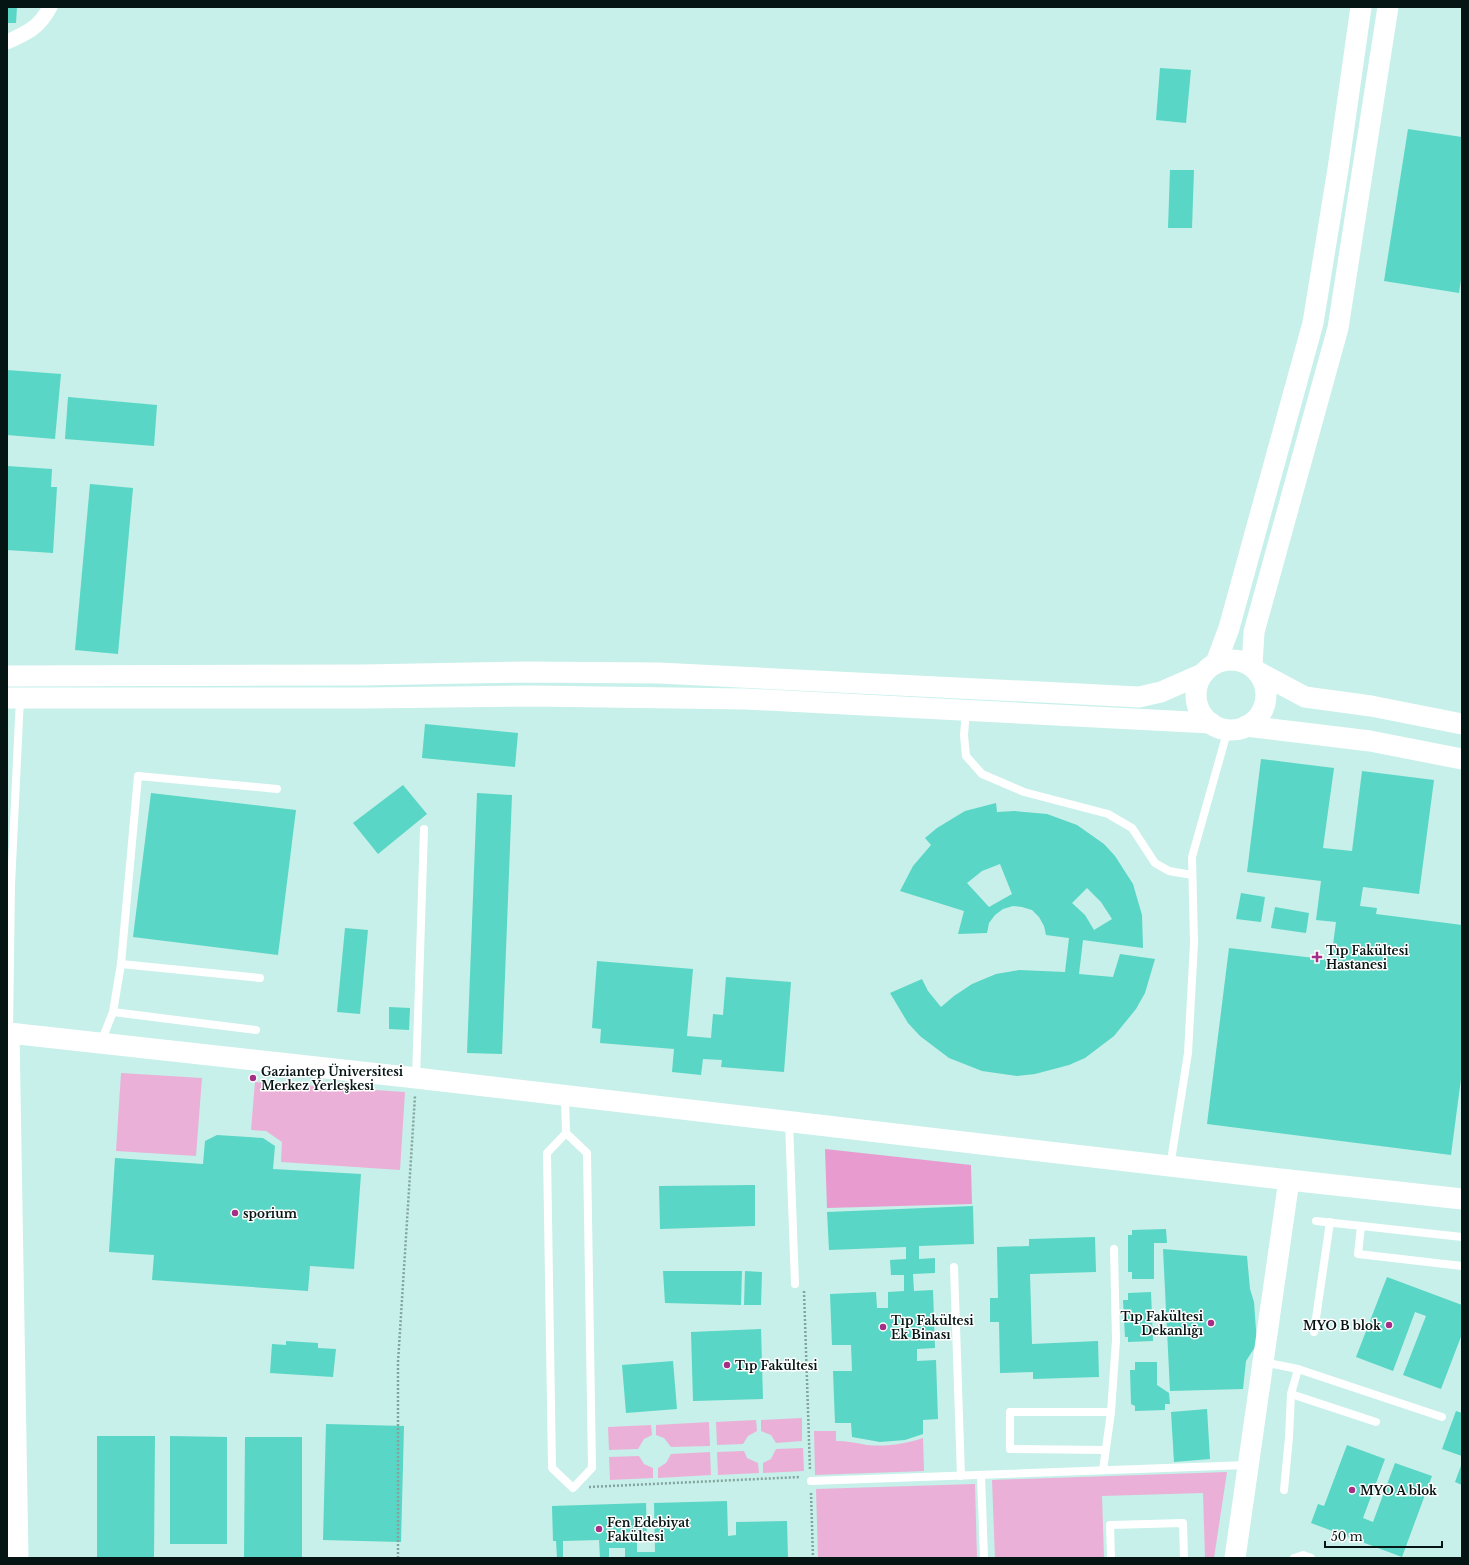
<svg xmlns="http://www.w3.org/2000/svg" width="1469" height="1565" font-family="'Libre Baskerville',serif">
  <style>
    .green { fill: #ebb0d7 }
    .forest { fill: #e89bcf }
    .building { fill: #59d6c5; fill-rule: evenodd }
    .lines { fill: none; stroke-linecap: round; stroke-linejoin: round }
    .path { stroke: #83a49e; stroke-width: 2.5; stroke-dasharray: 2 2; stroke-linecap: butt }
    .lane { stroke: #fff; stroke-width: 8 }
    .street { stroke: #fff; stroke-width: 15 }
    .secondary { stroke: #fff; stroke-width: 21 }
    .poi-dot { fill: #a52f87; stroke: #fff; stroke-width: 1.5 }
    .labels { text-anchor: middle; dominant-baseline: central; stroke-width: 3; stroke-linejoin: round; paint-order: stroke }
    .poi-label { font-size: 12px; font-weight: bold; fill: #051513; stroke: #fff; text-anchor: start }
  </style>
  <rect width="100%" height="100%" fill="#c6f0e9"/>
  <!-- green -->
  <g class="green">
    <path d="M121,1073L202,1078L196,1156L116,1151Z"/>
    <path d="M255,1082L405,1092L400,1170L281,1162L282,1142L266,1131L251,1130Z"/>
    <path d="M802,1418V1441L776,1443L771,1435L761,1431V1420Z"/>
    <path d="M756,1420L757,1431L748,1436L743,1444L717,1445L716,1422Z"/>
    <path d="M709,1422L710,1446L671,1447L664,1438L656,1435V1425Z"/>
    <path d="M651,1425L652,1435L644,1439L638,1449L609,1450L608,1427Z"/>
    <path d="M814,1431H836V1441C847,1441 856,1443 867,1445C886,1447 905,1444 923,1438L924,1471L815,1475Z"/>
    <path d="M803,1448L804,1471L763,1473V1463L771,1459L776,1449Z"/>
    <path d="M744,1451L747,1458L758,1463L759,1473L718,1475L717,1452Z"/>
    <path d="M710,1452L711,1475L658,1478V1468L666,1463L671,1454Z"/>
    <path d="M639,1456L644,1464L653,1468V1478L610,1480L609,1457Z"/>
    <path d="M1227,1472L1214,1558H1205L1203,1493L1102,1496L1104,1557L995,1558L992,1480Z"/>
    <path d="M975,1484L977,1558H818L816,1489Z"/>
  </g>
  <!-- forest -->
  <path class="forest" d="M825,1149L971,1165L972,1204L827,1208Z"/>
  <!-- building -->
  <g class="building">
    <path d="M7,7H17L16,23H7Z"/>
    <path d="M1160,68L1191,70L1186,123L1156,120Z"/>
    <path d="M1408,129L1462,137V273L1459,293L1384,281Z"/>
    <path d="M1170,170H1194L1192,228H1168Z"/>
    <path d="M7,370L61,374L55,439L7,435Z"/>
    <path d="M68,397L157,405L154,446L65,439Z"/>
    <path d="M7,466L52,469L51,487H57L53,553L7,550Z"/>
    <path d="M90,484L133,488L118,654L75,650Z"/>
    <path d="M425,724L518,733L515,767L422,758Z"/>
    <path d="M1261,759L1334,768L1323,848L1352,851L1362,771L1434,780L1419,894L1363,887L1360,906L1377,908L1376,914L1462,925V1071L1451,1155L1207,1124L1229,948L1331,960L1336,922L1316,920L1321,881L1247,872Z"/>
    <path d="M403,785L427,814L378,854L353,823Z"/>
    <path d="M151,793L296,810L278,955L133,937Z"/>
    <path d="M477,793L512,795L502,1054L467,1053Z"/>
    <path d="M996,803L997,812L1014,811L1047,814L1077,825L1104,844L1115,856L1133,884L1142,915L1143,948L1083,940L1079,974L1113,977L1120,954L1155,959L1145,993L1136,1009L1114,1036L1085,1058L1069,1065L1035,1074L1017,1076L982,1071L949,1058L920,1036L908,1023L890,993L922,979L928,991L941,1007L954,996L972,984L996,974L1019,970L1065,972L1069,938L1046,935L1044,926L1039,917L1032,910L1022,907L1013,906L1003,909L995,915L989,923L987,933L958,934L964,911L900,891L913,866L931,845L925,838L937,828L965,811ZM1000,864L1012,894L989,907L967,883L982,871ZM1087,888L1101,902L1112,919L1094,930L1085,915L1072,903Z"/>
    <path d="M1241,893L1265,897L1261,922L1236,919Z"/>
    <path d="M1275,907L1309,913L1306,933L1271,928Z"/>
    <path d="M345,928L368,930L360,1014L337,1012Z"/>
    <path d="M597,961L693,969L687,1036L711,1038L713,1014L723,1015L726,977L791,982L784,1072L721,1067L722,1060L703,1059L701,1075L672,1072L674,1049L600,1043L601,1029L592,1028Z"/>
    <path d="M389,1007L410,1008L409,1030L389,1029Z"/>
    <path d="M217,1135L263,1138L275,1146L273,1169L361,1174L354,1269L310,1266L308,1291L152,1280L154,1255L109,1252L115,1158L203,1164L205,1141Z"/>
    <path d="M755,1185V1226L660,1229L659,1186Z"/>
    <path d="M973,1206L974,1244L919,1246V1259L935,1258V1273L913,1274L914,1291L933,1290L935,1348L917,1349V1361L936,1360L938,1419L923,1420V1434L905,1440L880,1442L852,1437L851,1423H835L833,1371H852L851,1345H832L830,1294L876,1292L877,1308H888V1292L904,1291V1275H891L890,1260L906,1259V1247L829,1250L827,1212Z"/>
    <path d="M1166,1229L1167,1243H1154V1279H1132V1272H1128V1235H1132V1230Z"/>
    <path d="M1095,1237L1096,1272L1030,1274L1032,1344L1098,1341L1099,1377L1033,1379V1372L1000,1373L999,1322H990V1298H998L997,1247L1029,1246V1239Z"/>
    <path d="M1163,1249L1247,1256L1250,1289L1254,1302L1257,1344L1246,1361L1243,1389L1170,1391Z"/>
    <path d="M663,1271H742L741,1305L665,1303Z"/>
    <path d="M745,1271L762,1272L761,1305H744Z"/>
    <path d="M1387,1277L1462,1305V1334L1441,1389L1403,1375L1426,1316L1415,1312L1393,1371L1356,1357Z"/>
    <path d="M1151,1292L1153,1341L1128,1342V1337H1125L1123,1300H1128V1293Z"/>
    <path d="M761,1329L763,1399L693,1401L691,1332Z"/>
    <path d="M286,1341L318,1343V1348L336,1349L333,1377L270,1373L272,1344L286,1345Z"/>
    <path d="M673,1361L677,1409L626,1413L622,1365Z"/>
    <path d="M1135,1362H1157V1385L1169,1393L1170,1404H1165V1410L1135,1411V1406L1131,1404L1130,1370H1135Z"/>
    <path d="M1207,1409L1210,1459L1174,1462L1171,1412Z"/>
    <path d="M1456,1411L1462,1413V1456L1442,1449Z"/>
    <path d="M326,1424L404,1426L401,1542L323,1540Z"/>
    <path d="M97,1436H155L154,1558H97Z"/>
    <path d="M170,1436L227,1437V1544H170Z"/>
    <path d="M245,1437H302V1558H244Z"/>
    <path d="M1347,1445L1385,1459L1363,1518L1373,1522L1395,1463L1432,1476L1402,1557L1311,1523L1318,1504L1324,1506Z"/>
    <path d="M1462,1463V1485L1455,1482Z"/>
    <path d="M727,1501L728,1536L736,1535V1522L787,1521L788,1558L625,1557V1548H609V1558H600L599,1540L563,1541V1558H557L556,1541H553L552,1506L646,1503L647,1538L637,1539V1552H655L654,1503Z"/>
  </g>
  <g class="lines">
    <!-- path -->
    <g class="path">
      <path d="M804,1291L810,1470"/>
      <path d="M589,1487L800,1477"/>
      <path d="M811,1493L813,1558"/>
      <path d="M398,1558V1362L415,1096"/>
    </g>
    <!-- lane -->
    <g class="lane">
      <path d="M966,711L964,735L966,756L982,774L1024,792L1108,814L1132,828L1155,863L1169,871L1192,875"/>
      <path d="M121,964L260,978"/>
      <path d="M113,1012L256,1030"/>
      <path d="M9,1032L11,885L20,698"/>
      <path d="M101,1042L113,1012L121,964L138,776L277,789"/>
      <path d="M416,1078L424,829"/>
      <path d="M565,1096L566,1133L587,1153L592,1468L573,1488L552,1468L547,1153L566,1133"/>
      <path d="M789,1122L795,1284"/>
      <path d="M1170,1167L1188,1053L1194,943L1192,857L1228,729"/>
      <path d="M1316,1221L1462,1237"/>
      <path d="M1361,1226L1358,1254L1462,1266"/>
      <path d="M954,1267L961,1476"/>
      <path d="M1314,1332L1330,1222"/>
      <path d="M1263,1362L1298,1369L1442,1417"/>
      <path d="M1291,1394L1376,1422"/>
      <path d="M1105,1450L1010,1449V1412H1111"/>
      <path d="M1103,1470L1111,1412L1116,1340L1114,1249"/>
      <path d="M981,1475L984,1558"/>
      <path d="M811,1481L1247,1465"/>
      <path d="M1284,1490L1289,1437L1291,1394L1298,1369"/>
      <path d="M1111,1558L1110,1525L1183,1523L1184,1558"/>
      <path d="M1294,1558L1303,1555L1311,1558"/>
    </g>
    <!-- street -->
    <path class="street" d="M7,42C27,33 40,27 50,7"/>
    <!-- secondary -->
    <g class="secondary">
      <circle cx="1231" cy="695" r="35"/>
      <path d="M1216,663L1229,628L1313,323L1338,169L1361,7"/>
      <path d="M1252,666L1254,632L1338,328L1388,7"/>
      <path d="M1258,672L1305,697L1371,706L1462,724"/>
      <path d="M7,676L362,675L526,672L659,673L1139,697L1161,692L1202,674"/>
      <path d="M7,698H366L531,696L746,699L1211,723"/>
      <path d="M1246,726L1370,741L1462,759"/>
      <path d="M1289,1180L1462,1199"/>
      <path d="M18,1558L9,1033L416,1078L1289,1180L1235,1558"/>
    </g>
  </g>
  <!-- markers -->
  <g class="poi-dot">
    <path d="M1315 951h4v4h4v4h-4v4h-4v-4h-4v-4h4z"/>
    <circle cx="253" cy="1078" r="4"/>
    <circle cx="235" cy="1213" r="4"/>
    <circle cx="1211" cy="1323" r="4"/>
    <circle cx="1389" cy="1325" r="4"/>
    <circle cx="883" cy="1327" r="4"/>
    <circle cx="727" cy="1365" r="4"/>
    <circle cx="1352" cy="1490" r="4"/>
    <circle cx="599" cy="1529" r="4"/>
  </g>
  <g class="labels">
    <!-- poi labels -->
    <g class="poi-label">
      <text x="1326" y="950">Tıp Fakültesi<tspan x="1326" dy="14">Hastanesi</tspan></text>
      <text x="261" y="1071">Gaziantep Üniversitesi<tspan x="261" dy="14">Merkez Yerleşkesi</tspan></text>
      <text x="243" y="1213">sporium</text>
      <text x="1203" y="1316" text-anchor="end">Tıp Fakültesi<tspan x="1203" dy="14">Dekanlığı</tspan></text>
      <text x="891" y="1320">Tıp Fakültesi<tspan x="891" dy="14">Ek Binası</tspan></text>
      <text x="1381" y="1325" text-anchor="end">MYO B blok</text>
      <text x="735" y="1365">Tıp Fakültesi</text>
      <text x="1360" y="1490">MYO A blok</text>
      <text x="607" y="1522">Fen Edebiyat<tspan x="607" dy="14">Fakültesi</tspan></text>
    </g>
  </g>
  <!-- border -->
  <rect width="1469" height="1565" fill="none" stroke="#051513" stroke-width="16"/>
  <!-- scale -->
  <path d="M1325 1541v6h117v-6" fill="none" stroke="#051513" stroke-width="2"/>
  <text x="1331" y="1541" font-size="12" fill="#051513" stroke="#ffffff" stroke-width="3" paint-order="stroke">50 m</text>
</svg>
